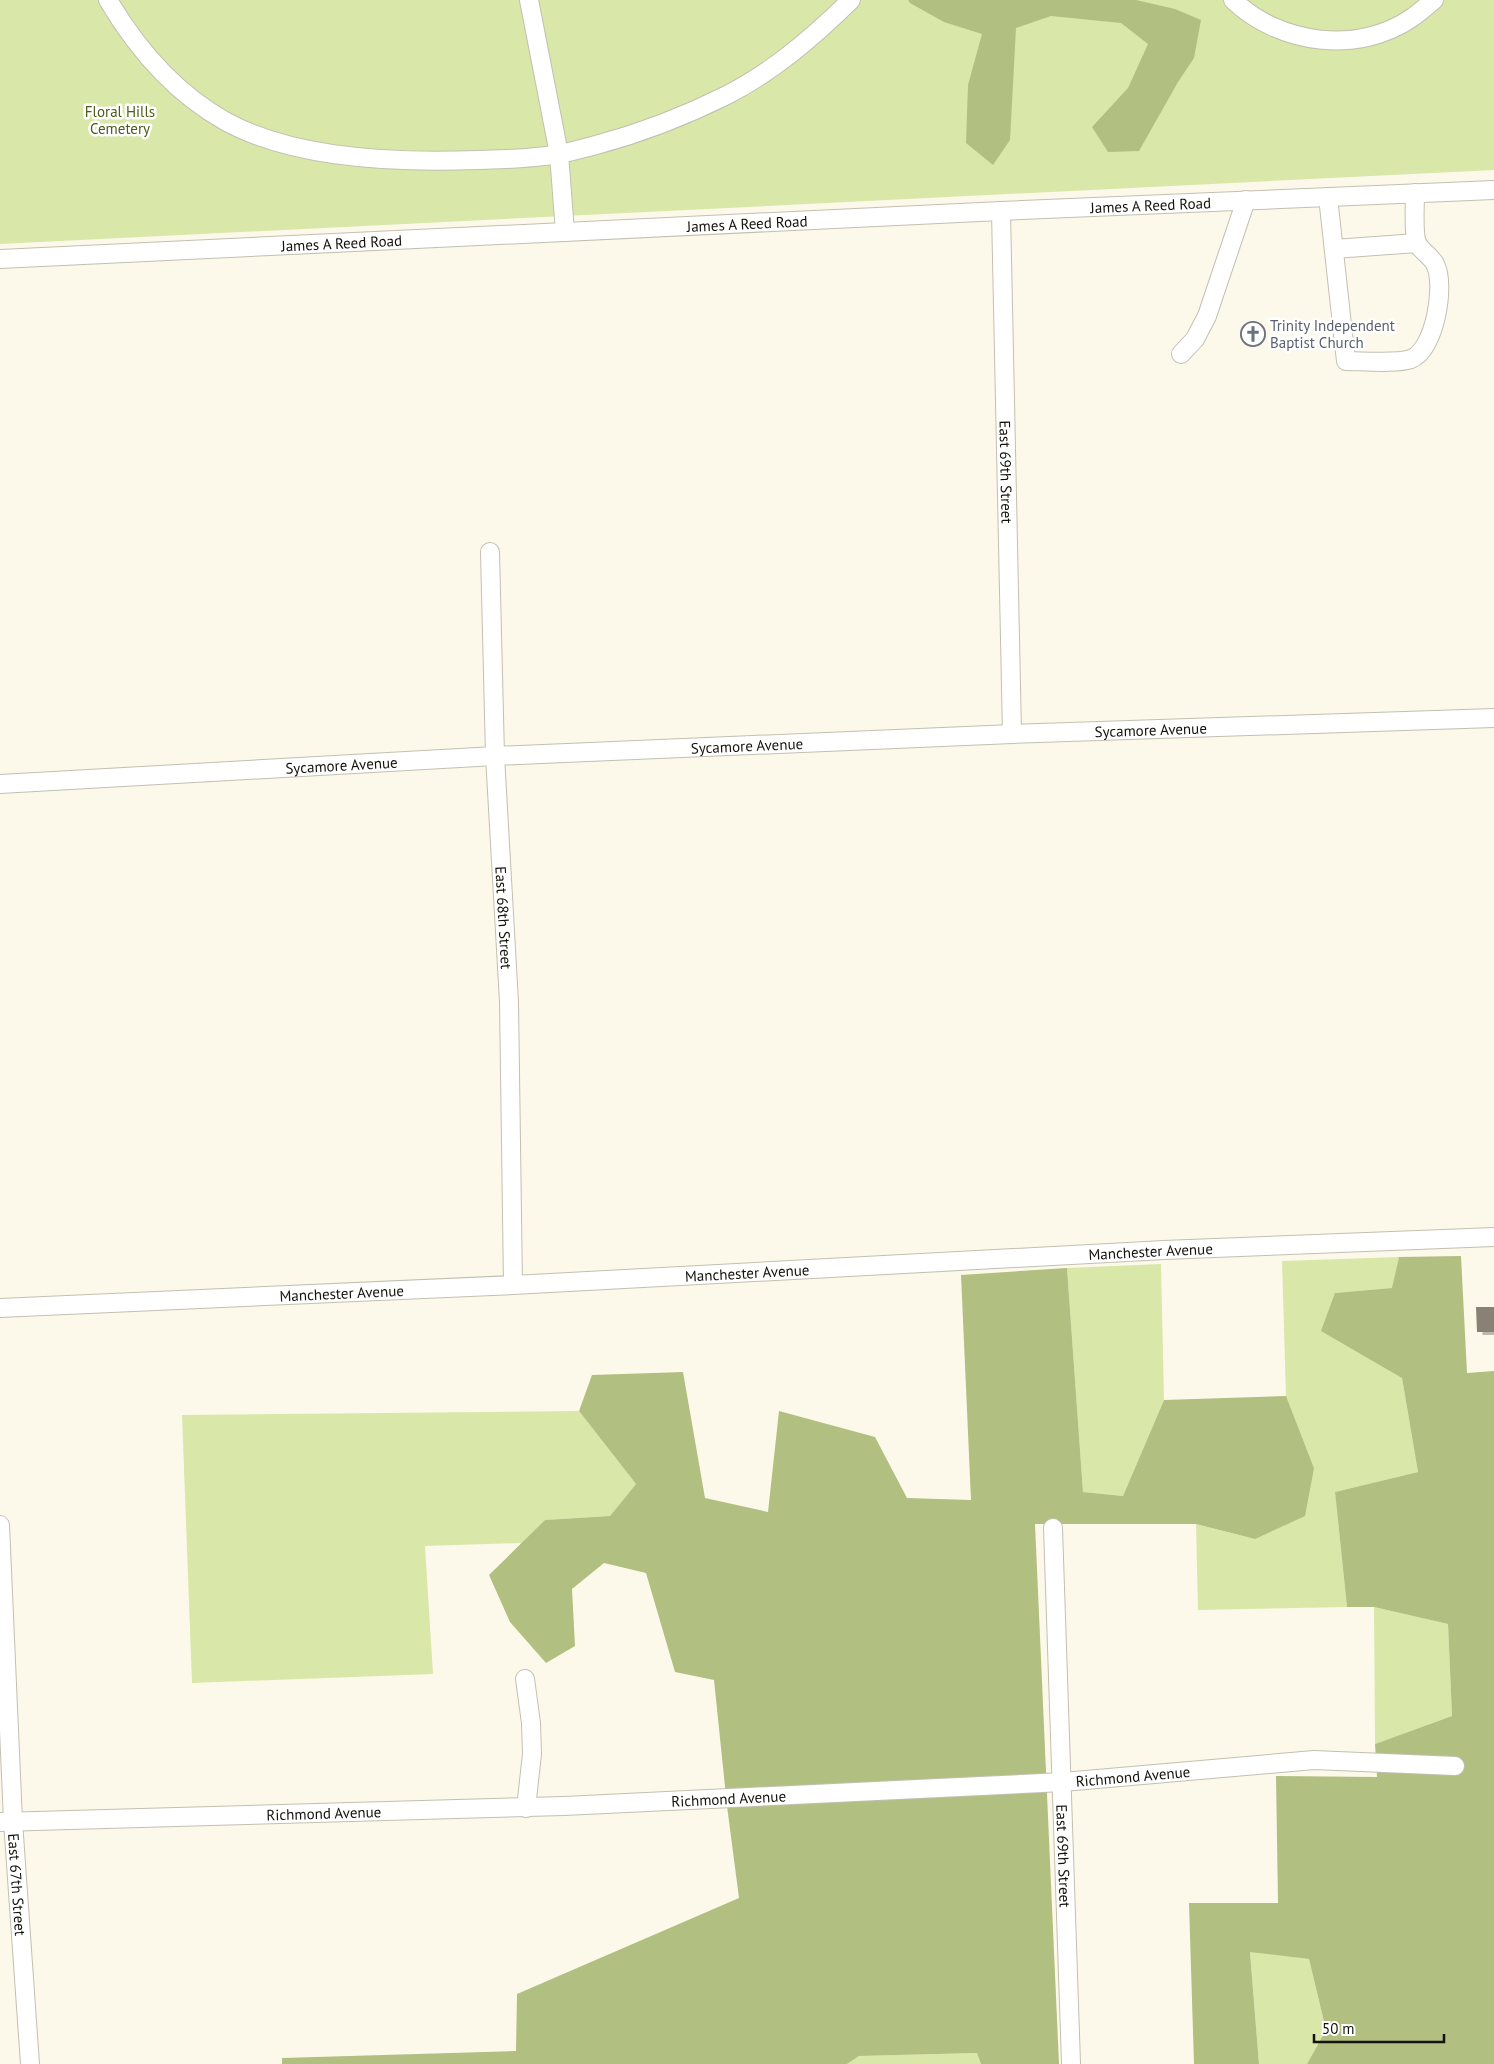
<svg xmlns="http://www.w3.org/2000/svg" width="1494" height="2064" font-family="'PT Sans',sans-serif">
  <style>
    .green { fill: #d9e7a9 }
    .forest { fill: #b1bf81 }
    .building { fill: #898175; filter: url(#shadow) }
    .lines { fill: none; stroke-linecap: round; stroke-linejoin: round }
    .minor-casing { stroke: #c3bfb1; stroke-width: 20 }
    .minor { stroke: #fff; stroke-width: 18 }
    .labels { text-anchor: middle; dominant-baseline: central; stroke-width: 5; stroke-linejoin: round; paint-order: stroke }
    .park-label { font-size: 15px; fill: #505b17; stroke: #fff }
    .street-label { font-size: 15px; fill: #13110c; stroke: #fff }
    .worship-label { font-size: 15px; fill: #5b616d; stroke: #fff; text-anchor: start }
  </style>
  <defs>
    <filter id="shadow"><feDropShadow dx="5.5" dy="3" stdDeviation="0" flood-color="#0004"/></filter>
  </defs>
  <rect width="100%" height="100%" fill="#fdf9ea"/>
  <!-- green -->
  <g class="green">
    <path d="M0,0H1494V170L0,244Z"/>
    <path d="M1399,1257L1393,1288L1335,1293L1402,1378L1418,1472L1335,1492L1347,1607L1198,1610L1196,1524L1255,1539L1314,1468L1286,1396L1282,1261Z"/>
    <path d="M1161,1264L1164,1400L1123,1496L1083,1492L1067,1268Z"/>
    <path d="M579,1411L636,1484L610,1516L545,1520L522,1543L425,1546L433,1674L192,1683L182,1415Z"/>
    <path d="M1374,1607L1448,1624L1452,1716L1375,1744Z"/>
    <path d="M1250,1951L1309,1959L1326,2030L1307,2064H1259Z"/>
    <path d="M977,2053L981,2064H847L859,2056Z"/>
  </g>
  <!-- forest -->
  <g class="forest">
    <path d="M908,0H1136L1175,9L1201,20L1194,58L1178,82L1139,151L1108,152L1092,127L1128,88L1148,44L1121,23L1051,16L1016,28L1010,140L993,165L966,143L968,85L982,34L944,22L910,3Z"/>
    <path d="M1461,1256L1467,1373L1494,1371V2064H1307L1326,2030L1309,1959L1250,1952L1259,2064H1194L1189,1903H1278L1276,1776L1377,1777L1375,1744L1452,1716L1448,1624L1374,1607H1347L1335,1492L1418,1472L1402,1378L1321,1331L1335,1293L1392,1288L1399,1257Z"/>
    <path d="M1067,1268L1083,1492L1123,1496L1164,1400L1286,1396L1314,1468L1305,1516L1255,1539L1196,1524H1035L1059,2064H981L977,2053L859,2056L847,2064H282V2058L516,2051L517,1994L739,1898L727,1806L714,1680L675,1672L646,1573L604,1563L572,1589L575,1646L546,1663L510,1622L489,1575L545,1520L610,1516L636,1484L579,1411L592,1375L683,1372L705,1498L768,1512L779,1411L875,1437L907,1498L971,1500L961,1275Z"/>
  </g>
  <!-- building -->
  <path class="building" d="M1476,1307H1494V1332H1477Z"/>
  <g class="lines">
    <defs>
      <g id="minor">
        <path d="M108,0C137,49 175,93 225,121C295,160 399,163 478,160C505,159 532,159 559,154C571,152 584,148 596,145C641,133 685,116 727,95C774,71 813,37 851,0"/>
        <path d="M529,0L559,154L565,232"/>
        <path d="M1233,0C1280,45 1359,55 1413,17C1420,12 1427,6 1434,0"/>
        <path d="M1328,197L1346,361C1362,361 1397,364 1411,359C1435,350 1446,284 1435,264C1431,256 1421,251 1417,243C1413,233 1415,205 1415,193"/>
        <path id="s1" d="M1001,211L1012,734"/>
        <path d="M1334,249L1417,243"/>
        <path id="s2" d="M0,259L1001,211L1494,190"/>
        <path d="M1181,354L1195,339L1207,316L1246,200"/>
        <path id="s3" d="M490,552L495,756L509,1002L513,1285"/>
        <path id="s4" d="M0,784L495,756L1012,734L1494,718"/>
        <path id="s5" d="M0,1308L513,1285L1164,1250L1494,1237"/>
        <path id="s6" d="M0,1525L13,1821L30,2064"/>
        <path id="s7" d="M1053,1528L1071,2064"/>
        <path d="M525,1679L531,1723L532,1754L526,1808"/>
        <path id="s8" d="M0,1822L564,1806L1063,1782L1314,1760L1455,1766"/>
      </g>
    </defs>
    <!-- minor casing -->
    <use href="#minor" class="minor-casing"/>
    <!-- minor -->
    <use href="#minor" class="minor"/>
  </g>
  <!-- icons -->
  <defs>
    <symbol id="church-ring" viewBox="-11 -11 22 22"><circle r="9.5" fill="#fff" stroke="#6b7280" stroke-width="1.5"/><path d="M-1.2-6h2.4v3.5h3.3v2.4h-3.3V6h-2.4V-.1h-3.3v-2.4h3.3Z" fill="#6b7280"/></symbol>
  </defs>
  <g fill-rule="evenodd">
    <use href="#church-ring" x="1239" y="320" width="28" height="28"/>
  </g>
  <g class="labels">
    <!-- park labels -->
    <g class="park-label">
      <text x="120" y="111">Floral Hills<tspan x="120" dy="17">Cemetery</tspan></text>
    </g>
    <!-- street labels -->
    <g class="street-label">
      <text stroke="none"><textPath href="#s2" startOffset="1152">James A Reed Road</textPath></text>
      <text stroke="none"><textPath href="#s2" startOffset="748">James A Reed Road</textPath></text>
      <text stroke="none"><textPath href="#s2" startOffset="342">James A Reed Road</textPath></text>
      <text stroke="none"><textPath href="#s1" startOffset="261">East 69th Street</textPath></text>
      <text stroke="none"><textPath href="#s4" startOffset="1152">Sycamore Avenue</textPath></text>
      <text stroke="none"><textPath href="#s4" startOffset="748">Sycamore Avenue</textPath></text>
      <text stroke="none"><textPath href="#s4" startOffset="342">Sycamore Avenue</textPath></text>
      <text stroke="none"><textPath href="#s3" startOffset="366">East 68th Street</textPath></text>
      <text stroke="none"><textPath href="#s5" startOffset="1152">Manchester Avenue</textPath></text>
      <text stroke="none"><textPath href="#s5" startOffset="748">Manchester Avenue</textPath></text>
      <text stroke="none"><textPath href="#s5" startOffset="342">Manchester Avenue</textPath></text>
      <text stroke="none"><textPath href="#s8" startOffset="1134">Richmond Avenue</textPath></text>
      <text stroke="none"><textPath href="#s8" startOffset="729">Richmond Avenue</textPath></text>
      <text stroke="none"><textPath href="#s8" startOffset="324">Richmond Avenue</textPath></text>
      <text stroke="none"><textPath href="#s7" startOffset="328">East 69th Street</textPath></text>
      <text stroke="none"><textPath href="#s6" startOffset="360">East 67th Street</textPath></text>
    </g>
    <!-- worship labels -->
    <g class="worship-label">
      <text x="1270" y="325">Trinity Independent<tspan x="1270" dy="17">Baptist Church</tspan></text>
    </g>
  </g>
  <!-- scale -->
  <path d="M1314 2034v8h130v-8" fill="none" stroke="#13110c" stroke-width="2.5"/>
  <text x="1322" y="2034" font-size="15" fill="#13110c" stroke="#ffffff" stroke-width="4" paint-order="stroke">50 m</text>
</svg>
